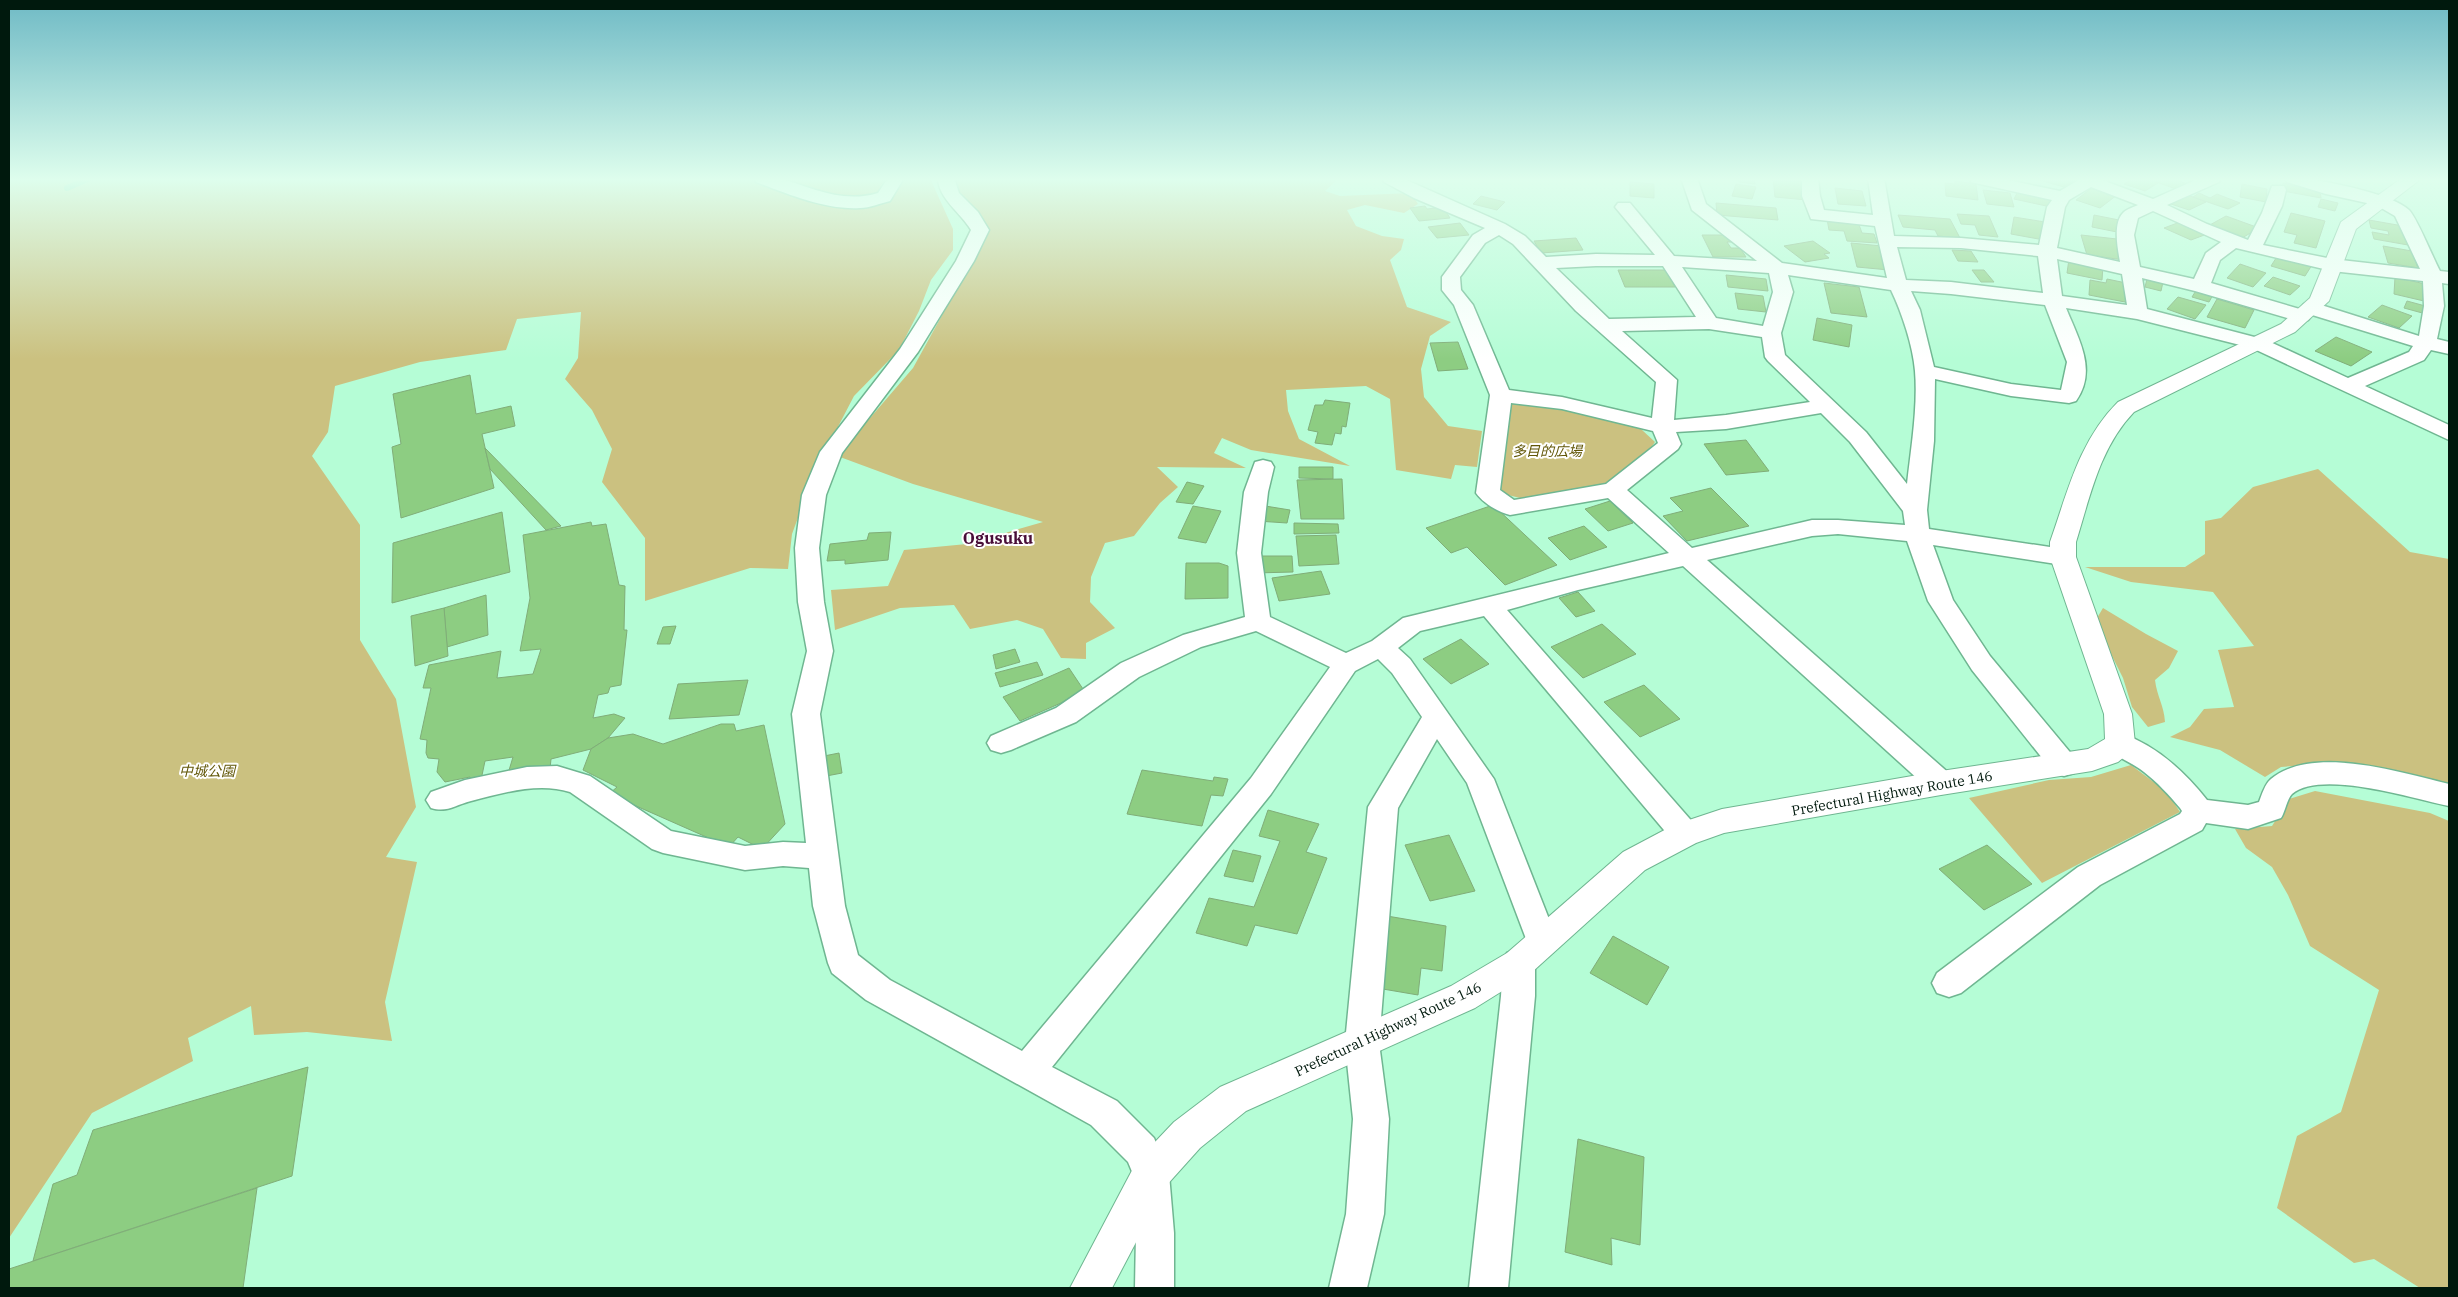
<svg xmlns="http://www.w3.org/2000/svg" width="2458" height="1297" font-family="'IBM Plex Serif','Noto Sans JP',serif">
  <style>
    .green { fill: #cbc180 }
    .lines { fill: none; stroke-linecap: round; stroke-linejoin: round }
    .stream { stroke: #5ac291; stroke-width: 6 }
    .building { fill: #8dcd82; stroke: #80ad78 }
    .street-casing { stroke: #6fb691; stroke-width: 3 }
    .secondary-casing { stroke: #6fb691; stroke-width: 2 }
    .street { fill: #fff; fill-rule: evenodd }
    .secondary { fill: #fff; fill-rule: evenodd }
    .labels { text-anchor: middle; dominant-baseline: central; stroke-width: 4; stroke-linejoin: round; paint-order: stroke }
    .park-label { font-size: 14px; font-style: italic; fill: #625708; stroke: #fff }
    .street-label { font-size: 14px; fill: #00190d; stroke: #fff }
    .quarter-label { font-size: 16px; font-weight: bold; fill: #480e38; stroke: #fff }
  </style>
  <rect width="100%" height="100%" fill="#b5fdd6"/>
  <!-- green -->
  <g class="green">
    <path d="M9,178H930L953,229V250L931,280L919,311L899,350L854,396L816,469L792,534L788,569L750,568L645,601V538L602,482L612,449L592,410L565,379L578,358L581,312L517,319L506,350L420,362L335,386L328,432L312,456L360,525V640L396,699L416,807L386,857L417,862L385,1002L392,1041L307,1032L254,1035L251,1006L188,1038L193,1061L92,1113L9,1238Z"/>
    <path d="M955,178H1344L1338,179L1325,191L1340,196L1411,193L1418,204L1404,213L1365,205L1347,210L1356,226L1382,236L1404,239L1401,250L1390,260L1407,307L1451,322L1430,336L1421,369L1424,397L1448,426L1482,431L1477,467L1455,465L1451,479L1396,470L1390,399L1366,386L1286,390L1288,411L1299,439L1350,466L1251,450L1222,438L1214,453L1246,468L1157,467L1178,487L1160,503L1134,536L1105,543L1091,577L1090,602L1115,628L1086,643V659L1061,658L1043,629L1017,620L970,629L954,605L900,608L835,630L831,590L888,586L904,550L967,544L1043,522L913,484L840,457L864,425L913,368L989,230C983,210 954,201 955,178Z"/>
    <path d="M1509,402L1564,410L1641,429L1655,442L1644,457L1612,483L1524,499L1496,492Z"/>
    <path d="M2318,469L2410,552L2449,559V790L2332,763L2281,767L2265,777L2220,750L2170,737L2190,727L2204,709L2234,707L2218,650L2254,646L2213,592L2131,582L2085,567H2185L2205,554V521L2221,518L2253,487Z"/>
    <path d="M2103,608L2146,634L2178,651L2169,668L2155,680C2157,697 2164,705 2165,722L2148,727L2132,707L2123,678L2109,650L2097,618Z"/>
    <path d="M2131,765L2167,792L2180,812L2042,883L1969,798L2049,780L2091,777Z"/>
    <path d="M2315,791L2430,813L2449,821V1288H2420L2374,1259L2354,1263L2277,1208L2297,1136L2341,1112L2379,990L2310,946L2288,895L2272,867L2246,848L2235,829L2272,826L2289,799Z"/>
  </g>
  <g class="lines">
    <!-- stream -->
    <path class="stream" d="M67,188L90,178"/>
  </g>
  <!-- building -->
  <g class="building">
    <path d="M1738,178L1754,179L1755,184L1739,182Z"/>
    <path d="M1773,178L1803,181L1807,200L1775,197Z"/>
    <path d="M2072,178L2076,179L2064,187L2036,179Z"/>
    <path d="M2135,178H2142L2158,183L2145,191L2124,184Z"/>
    <path d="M2145,178H2170L2185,183L2176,189Z"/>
    <path d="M1955,181L1976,184L1978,200L1946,196L1945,183L1955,184Z"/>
    <path d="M1630,182L1654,184V198L1630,196Z"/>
    <path d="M2283,183L2320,190L2321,198L2283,191Z"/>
    <path d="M1736,184L1756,187L1752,199L1732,196Z"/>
    <path d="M2242,184L2267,189L2266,202L2240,197Z"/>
    <path d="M2093,187L2117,195L2100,208L2076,200Z"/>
    <path d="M1835,188L1862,191L1866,206L1838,204Z"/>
    <path d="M2019,189L2056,197L2051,207L2014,199Z"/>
    <path d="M1983,190L2010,193L2014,207L1987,204Z"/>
    <path d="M2199,193L2210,198L2217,194L2240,203L2228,209L2193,197Z"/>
    <path d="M2185,194L2206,202L2189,210L2168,203Z"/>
    <path d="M1481,196L1505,202L1497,210L1473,204Z"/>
    <path d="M2321,199L2338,203L2335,211L2318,207Z"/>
    <path d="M1716,203L1776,208L1778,220L1717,215Z"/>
    <path d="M1425,206L1427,209L1443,207L1450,218L1419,221L1410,208Z"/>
    <path d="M2291,213L2325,221L2316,248L2294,243L2297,235L2284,232Z"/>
    <path d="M1957,214L1989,216L1998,237L1979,235L1975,225L1961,224Z"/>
    <path d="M1898,215L1950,219L1960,238L1938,236L1935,230L1903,227Z"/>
    <path d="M2094,215L2119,220L2117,232L2092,227Z"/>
    <path d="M2226,216L2259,228L2242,238L2208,226Z"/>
    <path d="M2014,217L2045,222L2044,240L2011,234Z"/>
    <path d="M1827,219L1858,222L1862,233L1874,234L1877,243L1847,241L1844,231L1829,230Z"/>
    <path d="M2369,220L2403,226L2408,245L2374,239L2372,232L2389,235L2388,231L2371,228Z"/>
    <path d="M2180,222L2207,234L2191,240L2164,228Z"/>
    <path d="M1460,223L1469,235L1437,238L1428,227Z"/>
    <path d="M1702,235H1731L1735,242H1727L1731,248H1740L1746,257H1713Z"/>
    <path d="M2081,235L2117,239L2124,260L2087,255Z"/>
    <path d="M1576,238L1583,250L1541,253L1534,241Z"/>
    <path d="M1813,241L1830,253L1824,254L1829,258L1805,262L1784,246Z"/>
    <path d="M1851,243L1882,246L1889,270L1857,267Z"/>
    <path d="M2383,246L2412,251L2418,268L2388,263Z"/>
    <path d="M1952,250L1971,251L1978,262L1958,261Z"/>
    <path d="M2278,255L2312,265L2305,276L2271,266Z"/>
    <path d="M2069,259L2103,266L2102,280L2067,273Z"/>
    <path d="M2240,264L2266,273L2253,287L2227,278Z"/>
    <path d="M1618,270H1667L1675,287H1625Z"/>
    <path d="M1972,270H1984L1994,282H1981Z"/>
    <path d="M1726,275L1766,279L1768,291L1728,287Z"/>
    <path d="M2273,277L2300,286L2290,295L2264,286Z"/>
    <path d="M2395,277L2425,284L2424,301L2394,294Z"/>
    <path d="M2107,279L2131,284L2130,303L2089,295L2090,280L2106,283Z"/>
    <path d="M2147,279L2163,282L2161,291L2145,287Z"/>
    <path d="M1824,283L1859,287L1867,317L1831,313Z"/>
    <path d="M2197,289L2214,293L2209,302L2192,297Z"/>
    <path d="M1735,293L1763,296L1766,312L1738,309Z"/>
    <path d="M2178,297L2206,305L2195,319L2167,309Z"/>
    <path d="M2217,299L2254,310L2245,328L2207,317Z"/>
    <path d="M2407,301L2429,307L2426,314L2404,308Z"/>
    <path d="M2382,305L2412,316L2399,328L2368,317Z"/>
    <path d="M1817,318L1852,325L1849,347L1813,340Z"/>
    <path d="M2336,337L2372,352L2351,366L2315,351Z"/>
    <path d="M1458,342L1468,369L1438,371L1430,343Z"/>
    <path d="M470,375L476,414L511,406L515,426L482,434L494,488L401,518L392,447L401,444L393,394Z"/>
    <path d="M1325,400L1350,403L1346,427L1342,426L1341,434L1335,433L1332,445L1315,443L1318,432L1308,430L1315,405H1323Z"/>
    <path d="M1746,440L1769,471L1726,475L1704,444Z"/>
    <path d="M485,448L561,526L546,530L490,469Z"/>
    <path d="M1299,467H1333V479L1299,478Z"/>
    <path d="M1342,479L1344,519H1301L1297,480Z"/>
    <path d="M1187,482L1204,486L1193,504L1176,502Z"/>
    <path d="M1711,488L1749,526L1687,541L1663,516L1683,511L1670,498Z"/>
    <path d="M1610,501L1633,523L1608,531L1585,509Z"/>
    <path d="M1259,505L1290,510L1287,523L1257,521Z"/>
    <path d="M1493,505L1557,565L1505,585L1467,547L1451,553L1426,528Z"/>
    <path d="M1193,506L1221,511L1206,543L1178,538Z"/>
    <path d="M502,512L510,572L392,603L393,543Z"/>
    <path d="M591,522L592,526L606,524L619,585L625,586L624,630H627L621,685L610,687L608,693L598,695L593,718L614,714L625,718L608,738L591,749L551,759L550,769L507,777L513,757L485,761L481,780L470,782V777L445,782L437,772L439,759L428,758L426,753L427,740L420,739L431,688H423L429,665L501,651L497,678L533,674L541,649L520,651L530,598L523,535Z"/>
    <path d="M1294,523L1338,524L1339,533L1294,534Z"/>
    <path d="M1584,526L1607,547L1570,560L1548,538Z"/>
    <path d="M891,532L888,560L845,564V560L827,561L830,544L867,540L869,533Z"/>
    <path d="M1336,535L1339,564L1299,566L1296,536Z"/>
    <path d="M1254,556H1292L1293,572L1255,573Z"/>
    <path d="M1186,563H1219L1228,566V598L1185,599Z"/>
    <path d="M1321,571L1330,594L1279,601L1272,578Z"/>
    <path d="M1578,592L1587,602L1595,611L1576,617L1559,598Z"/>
    <path d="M486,595L488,635L447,647L444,608Z"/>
    <path d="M444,608L448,656L415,666L411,616Z"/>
    <path d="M1602,624L1636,654L1583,678L1551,647Z"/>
    <path d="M676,626L670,644H657L663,627Z"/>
    <path d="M1461,639L1489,664L1451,684L1423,659Z"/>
    <path d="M1015,649L1020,662L996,669L993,655Z"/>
    <path d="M1037,662L1043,675L1000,687L995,673Z"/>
    <path d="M1069,668L1083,689L1061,703L1020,721L1003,697Z"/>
    <path d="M748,680L739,715L669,719L678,684Z"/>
    <path d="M1644,685L1680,719L1640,737L1604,702Z"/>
    <path d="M721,724H734L736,731L764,725L785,824L762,849L738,837L729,847L609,794L617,787L583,770L591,749L608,738L633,734L663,744Z"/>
    <path d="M839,753L842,773L821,777L819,757Z"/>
    <path d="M1142,770L1213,781L1214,777L1228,779L1223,796L1211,795L1202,826L1127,814Z"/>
    <path d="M1268,810L1319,824L1306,852L1327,858L1297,934L1255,925L1247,946L1196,933L1209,898L1254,907L1280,841L1259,836Z"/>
    <path d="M1449,835L1475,891L1430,901L1405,845Z"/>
    <path d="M1987,845L2032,884L1984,910L1939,869Z"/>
    <path d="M1233,850L1261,856L1253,882L1224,876Z"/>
    <path d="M1387,916L1446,926L1442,971L1421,968L1418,995L1377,988Z"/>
    <path d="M1613,936L1669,967L1647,1005L1590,973Z"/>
    <path d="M308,1067L292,1176L33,1261L53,1184L77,1175L93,1130Z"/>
    <path d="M1578,1139L1644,1157L1640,1245L1611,1238L1612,1265L1565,1252Z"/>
    <path d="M257,1188L243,1288H9V1269Z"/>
  </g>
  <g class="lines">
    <defs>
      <g id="street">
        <path d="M754,178C761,178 770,176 778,178C812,187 841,204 878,193L888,178H904L890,201C881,203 870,208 860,208C825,210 788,194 756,182Z"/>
        <path d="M938,178H954L959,193L978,212L989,230L974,261L918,352L842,453L826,495L819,548L824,602L833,651L820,714L845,906L858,955L890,980L1022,1051L1251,778L1330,667L1256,631L1201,647L1139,677L1076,722L1011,750L1001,753L991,750L987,743L991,736L1056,708L1121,663L1183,635L1245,617L1237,553L1244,492L1255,462L1263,460L1271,462L1274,467L1268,492L1261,553L1270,617L1346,653L1372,641L1403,618L1669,553L1608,498L1510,515C1498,512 1483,503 1476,493L1490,395L1454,305L1442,290V277L1473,235L1485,228L1414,198L1384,182L1382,178H1402L1505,224L1525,236L1546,257L1596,254L1655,255L1615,207L1618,203H1630L1674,256L1757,261L1692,210L1681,178H1697L1706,204L1782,263L1887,278L1875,226L1811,219L1802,196V178H1818L1820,196L1824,210L1873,215L1868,178H1884L1894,236L1961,238L2039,245L2047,207L2052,200L1971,182L1969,178H1998L2060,191L2077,181L2075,178H2103L2102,180L2153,199L2200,178H2221L2219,182L2167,205L2207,224L2248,240L2262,213L2272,186H2284L2286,190L2282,206L2263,245L2332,259L2420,269L2395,216L2376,205L2326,194L2287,182L2285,178C2308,176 2392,193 2409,210C2417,218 2433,258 2440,271L2449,272V284L2442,283L2444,306L2437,339L2449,342V354L2431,350L2424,360L2365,386L2449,425V440L2252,348L2137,319L2066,308C2078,338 2098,370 2076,401L2069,403L2011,396L1935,379L1934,441L1927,510L1929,529L2063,549L2072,551L2075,557L2072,563L2063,565L1933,545L1953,600L1990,656L2074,757L2078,765L2074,773L2064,776L2054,773L1972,670L1928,601L1907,541L1838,534L1812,536L1707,560L1951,775L1955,783L1951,791L1941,794L1931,791L1683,566L1578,590L1507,610L1696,826L1700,834L1696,842L1685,846L1674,842L1484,616L1420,631L1398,648L1410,659L1494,779L1558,942L1553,952L1542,956L1531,952L1467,783L1437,739L1398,808L1379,1043L1389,1119L1384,1214L1367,1288H1329L1346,1214L1353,1119L1345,1043L1368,807L1422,717L1392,673L1378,659L1355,671L1271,794L1052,1067L1117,1101L1154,1138L1169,1174L1174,1233V1288H1135L1136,1233L1133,1174L1128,1162L1091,1125L866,1000L832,973L828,963L813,906L809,868L783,866L745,870L663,853L652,849L570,792C538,782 502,793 471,801C455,805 447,813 431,808L426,800L431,792L465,780L527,767L557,766L590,776L671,831L745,846L783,842L806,843L792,714L807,651L798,602L795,548L802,495L820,452L900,349L956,261L971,230C961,213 938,198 938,178ZM2091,187L2138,205C2134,207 2127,209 2124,212C2112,222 2118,250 2120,262L2057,248L2065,207L2069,200ZM2153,211L2221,242L2206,253L2194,279L2140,267L2134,235L2138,218ZM1499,235L1513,244L1576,311L1656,382L1652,418L1562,397L1509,390L1473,305L1461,290L1460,277L1485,243ZM1897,247L1961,248L2038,256L2043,293L1951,282L1906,280ZM2236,248L2332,271L2423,281L2424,306L2419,336L2318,304H2304L2301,308L2303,310L2211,283L2220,260ZM2057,259L2122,274L2127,305L2062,296ZM1596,266H1663L1696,317L1609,319L1556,268ZM1682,267L1769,273L1773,292L1763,326L1716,318ZM1788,275L1891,290C1902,313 1913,346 1915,371C1918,407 1911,448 1907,484L1866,432L1785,355L1781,333L1793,292ZM2142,278L2195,291L2301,322L2308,320L2311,316L2309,314L2413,346L2409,352L2348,378L2266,340L2147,309ZM1911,291L1951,294L2045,305L2067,362L2061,390L2011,384L1934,367L1920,310ZM1709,329L1762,337L1765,357L1768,361L1810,402L1726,415L1674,420L1677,380L1622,331ZM1511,403L1562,409L1653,431L1658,443L1606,484L1514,500L1500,490ZM1821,413L1850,442L1903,511L1905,525L1838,520H1812L1692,548L1627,490L1678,449L1681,444L1676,432L1726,429Z"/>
        <path d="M2120,733C2156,745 2184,771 2207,800L2248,805L2259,802C2262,794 2265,784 2271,779C2313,744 2402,773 2449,784V806C2414,799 2321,769 2292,794C2287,799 2285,812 2281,818L2248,829L2206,823L2202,830L2100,885L1961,993L1949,997L1937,993L1932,983L1937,973L2078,867L2180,814L2182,811L2180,808C2169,795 2157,782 2144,772C2132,762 2113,757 2106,744L2110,737Z"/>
        <path d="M1519,949L1531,953L1535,963V996L1508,1288H1469L1501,996L1503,963L1507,953Z"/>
      </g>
      <path id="secondary" d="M2402,178H2422L2356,229L2329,301L2295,332L2134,412C2100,447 2090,497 2076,542V557L2132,714L2135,744L2130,752L2118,762L2092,771L1941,795L1724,833L1696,843L1645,870L1531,973L1475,1008L1246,1111L1200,1148L1165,1187L1112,1288H1070L1137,1161L1174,1122L1220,1087L1451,986L1507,953L1623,852L1674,825L1722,809L1941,771L2088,749L2105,739L2104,714L2050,557V542C2068,491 2079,441 2118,402L2281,324L2310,298L2341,222Z"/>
    </defs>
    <!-- street casing -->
    <use href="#street" class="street-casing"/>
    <!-- secondary casing -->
    <use href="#secondary" class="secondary-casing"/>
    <!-- street -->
    <use href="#street" class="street"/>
    <!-- secondary -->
    <use href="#secondary" class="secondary"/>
  </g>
  <!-- sky -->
  <linearGradient id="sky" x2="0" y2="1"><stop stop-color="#6fbac5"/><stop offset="0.5" stop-color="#defeed"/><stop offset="1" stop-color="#defeed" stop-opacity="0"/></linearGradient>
  <rect width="2458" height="359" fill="url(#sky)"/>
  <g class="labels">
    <!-- park labels -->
    <g class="park-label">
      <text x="1547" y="451">多目的広場</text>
      <text x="207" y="771">中城公園</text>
    </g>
    <!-- street labels -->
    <g class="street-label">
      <text transform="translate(1892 793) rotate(-10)">Prefectural Highway Route 146</text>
      <text transform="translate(1388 1029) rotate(-25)">Prefectural Highway Route 146</text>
    </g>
    <!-- quarter labels -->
    <g class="quarter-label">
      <text x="998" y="538">Ogusuku</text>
    </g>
  </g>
  <!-- border -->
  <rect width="2458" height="1297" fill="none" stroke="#00190d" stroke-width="20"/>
</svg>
